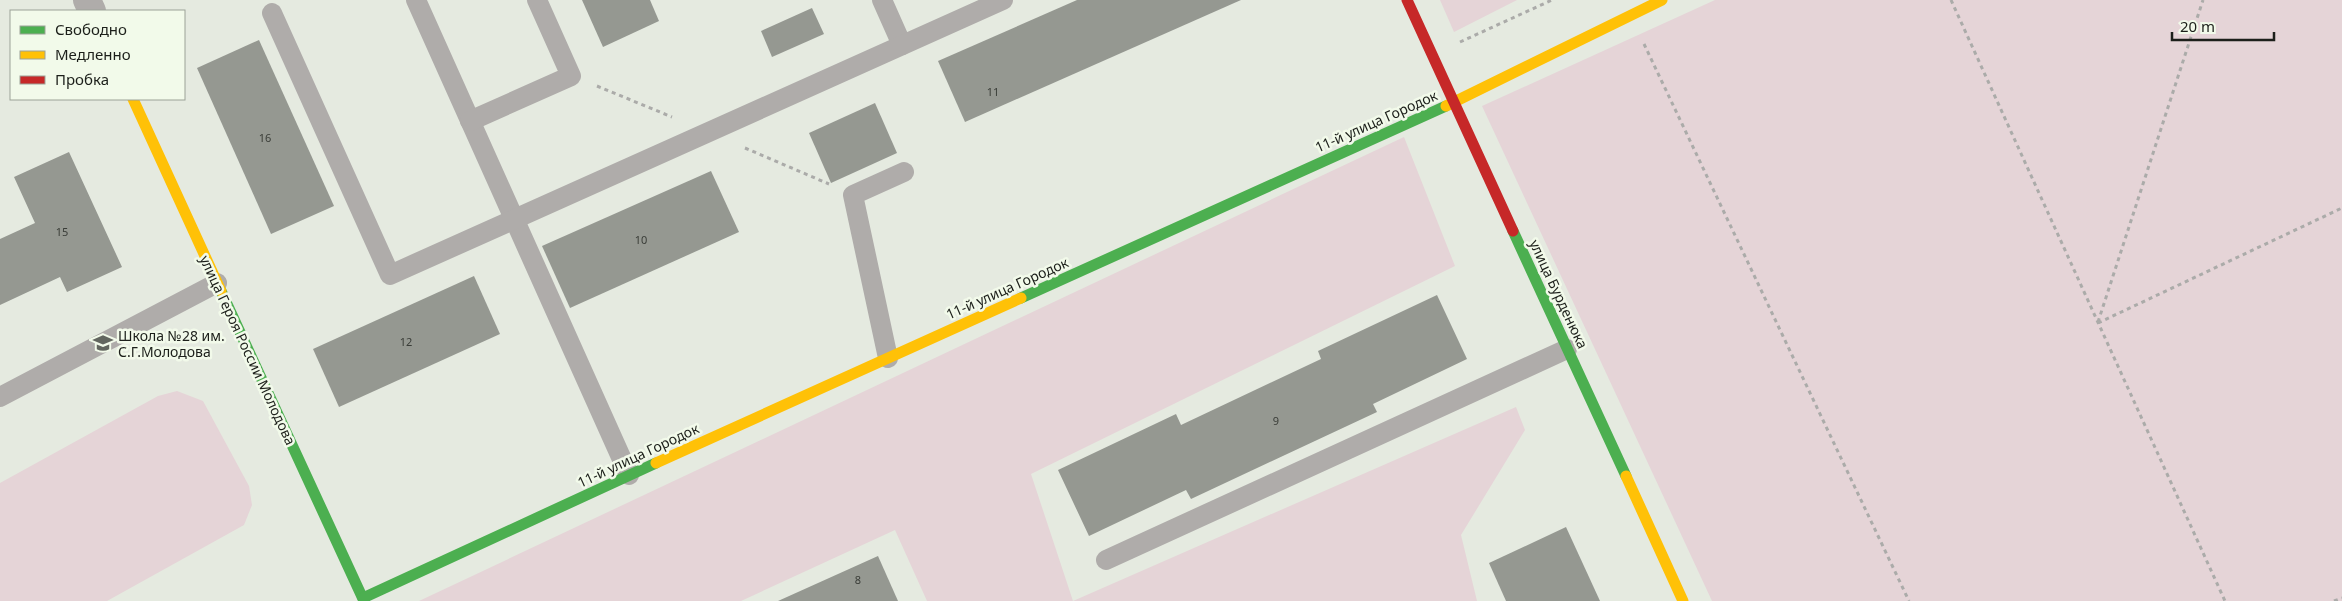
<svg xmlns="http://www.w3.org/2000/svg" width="2342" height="601" font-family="'Noto Sans',sans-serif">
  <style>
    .green { fill: #e5d4d7 }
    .building { fill: #959891 }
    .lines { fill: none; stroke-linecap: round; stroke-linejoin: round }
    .path { stroke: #ababa9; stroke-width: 3; stroke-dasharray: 4 4; stroke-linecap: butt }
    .lane { stroke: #afacaa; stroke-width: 20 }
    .street { stroke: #afacaa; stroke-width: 28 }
    .fast { stroke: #4caf50; stroke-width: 11 }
    .slow { stroke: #ffc107; stroke-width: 11 }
    .jam { stroke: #c62828; stroke-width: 11 }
    .labels { text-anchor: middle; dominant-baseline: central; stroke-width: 5; stroke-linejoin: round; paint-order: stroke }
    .number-label { font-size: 11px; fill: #3a3d38 }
    .street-label { font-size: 14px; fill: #1c1f1a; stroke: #f2faea }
    .poi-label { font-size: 14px; fill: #1c1f1a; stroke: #f2faea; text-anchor: start }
  </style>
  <rect width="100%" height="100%" fill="#e5eae0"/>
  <!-- green -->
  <g class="green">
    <path d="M1440,0H1517L1454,32Z"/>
    <path d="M1715,0H2342V601H1712L1482,106Z"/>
    <path d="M1404,137L1455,266L1031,474L1073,601L1516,407L1525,430L1461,535L1477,601H927L895,530L741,601H419Z"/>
    <path d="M177,391L203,401L249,486L252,505L244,525L107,601H0V483L158,396Z"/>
  </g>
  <!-- building -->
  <g class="building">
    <path d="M582,0H650L659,21L603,47Z"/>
    <path d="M1077,0H1241L965,122L938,61Z"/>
    <path d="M812,8L824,34L772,57L761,31Z"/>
    <path d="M259,40L334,206L271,234L197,68Z"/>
    <path d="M875,103L897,153L831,183L809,133Z"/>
    <path d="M69,152L122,267L67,292L60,277L0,305V239L35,223L14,177Z"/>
    <path d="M711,171L739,232L570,308L542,246Z"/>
    <path d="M474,276L500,334L339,407L313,349Z"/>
    <path d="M1437,295L1467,359L1373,404L1377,412L1191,499L1186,490L1089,536L1058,470L1176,414L1181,425L1321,359L1318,351Z"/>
    <path d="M1566,527L1600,601H1506L1489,563Z"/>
    <path d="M878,556L898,601H778Z"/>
  </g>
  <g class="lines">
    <!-- path -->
    <g class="path">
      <path d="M1951,0L2225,601"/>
      <path d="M1460,42L1552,0"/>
      <path d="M1644,44L1909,601"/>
      <path d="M597,86L672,117"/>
      <path d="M745,148L829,184"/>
      <path d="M2098,322L2203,0"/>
      <path d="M2098,323L2342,208"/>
      <path d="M2334,601L2342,598"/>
    </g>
    <!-- lane -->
    <g class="lane">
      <path d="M416,0L629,475"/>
      <path d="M882,0L902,45"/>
      <path d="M272,13L390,275L1003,0"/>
      <path d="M470,121L571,76L537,0"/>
      <path d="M888,358L853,195L904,172"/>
      <path d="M0,397L217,283"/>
      <path d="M1106,560L1567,349"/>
    </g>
    <!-- street -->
    <path class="street" d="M87,0L92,11"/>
    <!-- fast -->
    <g class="fast">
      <path d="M1513,231L1626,476"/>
      <path d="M221,291L364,601"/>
      <path d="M1021,298L1446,106"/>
      <path d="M363,598L656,463"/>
    </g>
    <!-- slow -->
    <g class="slow">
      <path d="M133,99L221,291"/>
      <path d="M1446,106L1662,0"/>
      <path d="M656,463L1021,298"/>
      <path d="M1626,476L1683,601"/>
    </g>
    <!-- jam -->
    <path class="jam" d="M1407,0L1513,231"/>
  </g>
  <!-- icons -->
  <defs>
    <symbol id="school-bare" viewBox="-9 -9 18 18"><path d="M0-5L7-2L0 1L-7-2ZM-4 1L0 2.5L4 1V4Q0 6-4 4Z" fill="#62665f" stroke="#f2faea" stroke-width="2.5" paint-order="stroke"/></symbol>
  </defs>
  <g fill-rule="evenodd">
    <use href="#school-bare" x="89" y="329" width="28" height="28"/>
  </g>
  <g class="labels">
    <!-- number labels -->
    <g class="number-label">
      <text x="993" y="91">11</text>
      <text x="265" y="137">16</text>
      <text x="62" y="231">15</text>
      <text x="641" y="239">10</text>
      <text x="406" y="341">12</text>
      <text x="1276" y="420">9</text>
      <text x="858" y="579">8</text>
    </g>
    <!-- street labels -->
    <g class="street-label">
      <text transform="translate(1376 121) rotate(-24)">11-й улица Городок</text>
      <text transform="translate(1007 288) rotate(-24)">11-й улица Городок</text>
      <text transform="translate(1559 294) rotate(65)">улица Бурденюка</text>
      <text transform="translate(248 350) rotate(65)">улица Героя России Молодова</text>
      <text transform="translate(638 455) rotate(-25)">11-й улица Городок</text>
    </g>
    <!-- poi labels -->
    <g class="poi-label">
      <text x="118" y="335">Школа №28 им.<tspan x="118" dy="16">С.Г.Молодова</tspan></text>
    </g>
  </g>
  <!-- legend -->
  <rect x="10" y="10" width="175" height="90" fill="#f2faea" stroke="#9ca297"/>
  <rect x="20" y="26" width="25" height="8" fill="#4caf50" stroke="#9ca297"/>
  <text x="55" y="35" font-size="15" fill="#1c1f1a">Свободно</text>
  <rect x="20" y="51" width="25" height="8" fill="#ffc107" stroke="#9ca297"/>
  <text x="55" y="60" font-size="15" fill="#1c1f1a">Медленно</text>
  <rect x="20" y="76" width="25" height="8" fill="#c62828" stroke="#9ca297"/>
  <text x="55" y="85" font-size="15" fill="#1c1f1a">Пробка</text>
  <!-- scale -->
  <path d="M2172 32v8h102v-8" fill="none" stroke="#1c1f1a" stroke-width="2.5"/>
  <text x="2180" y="32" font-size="15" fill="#1c1f1a" stroke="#f2faea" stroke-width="4" paint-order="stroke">20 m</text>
</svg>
